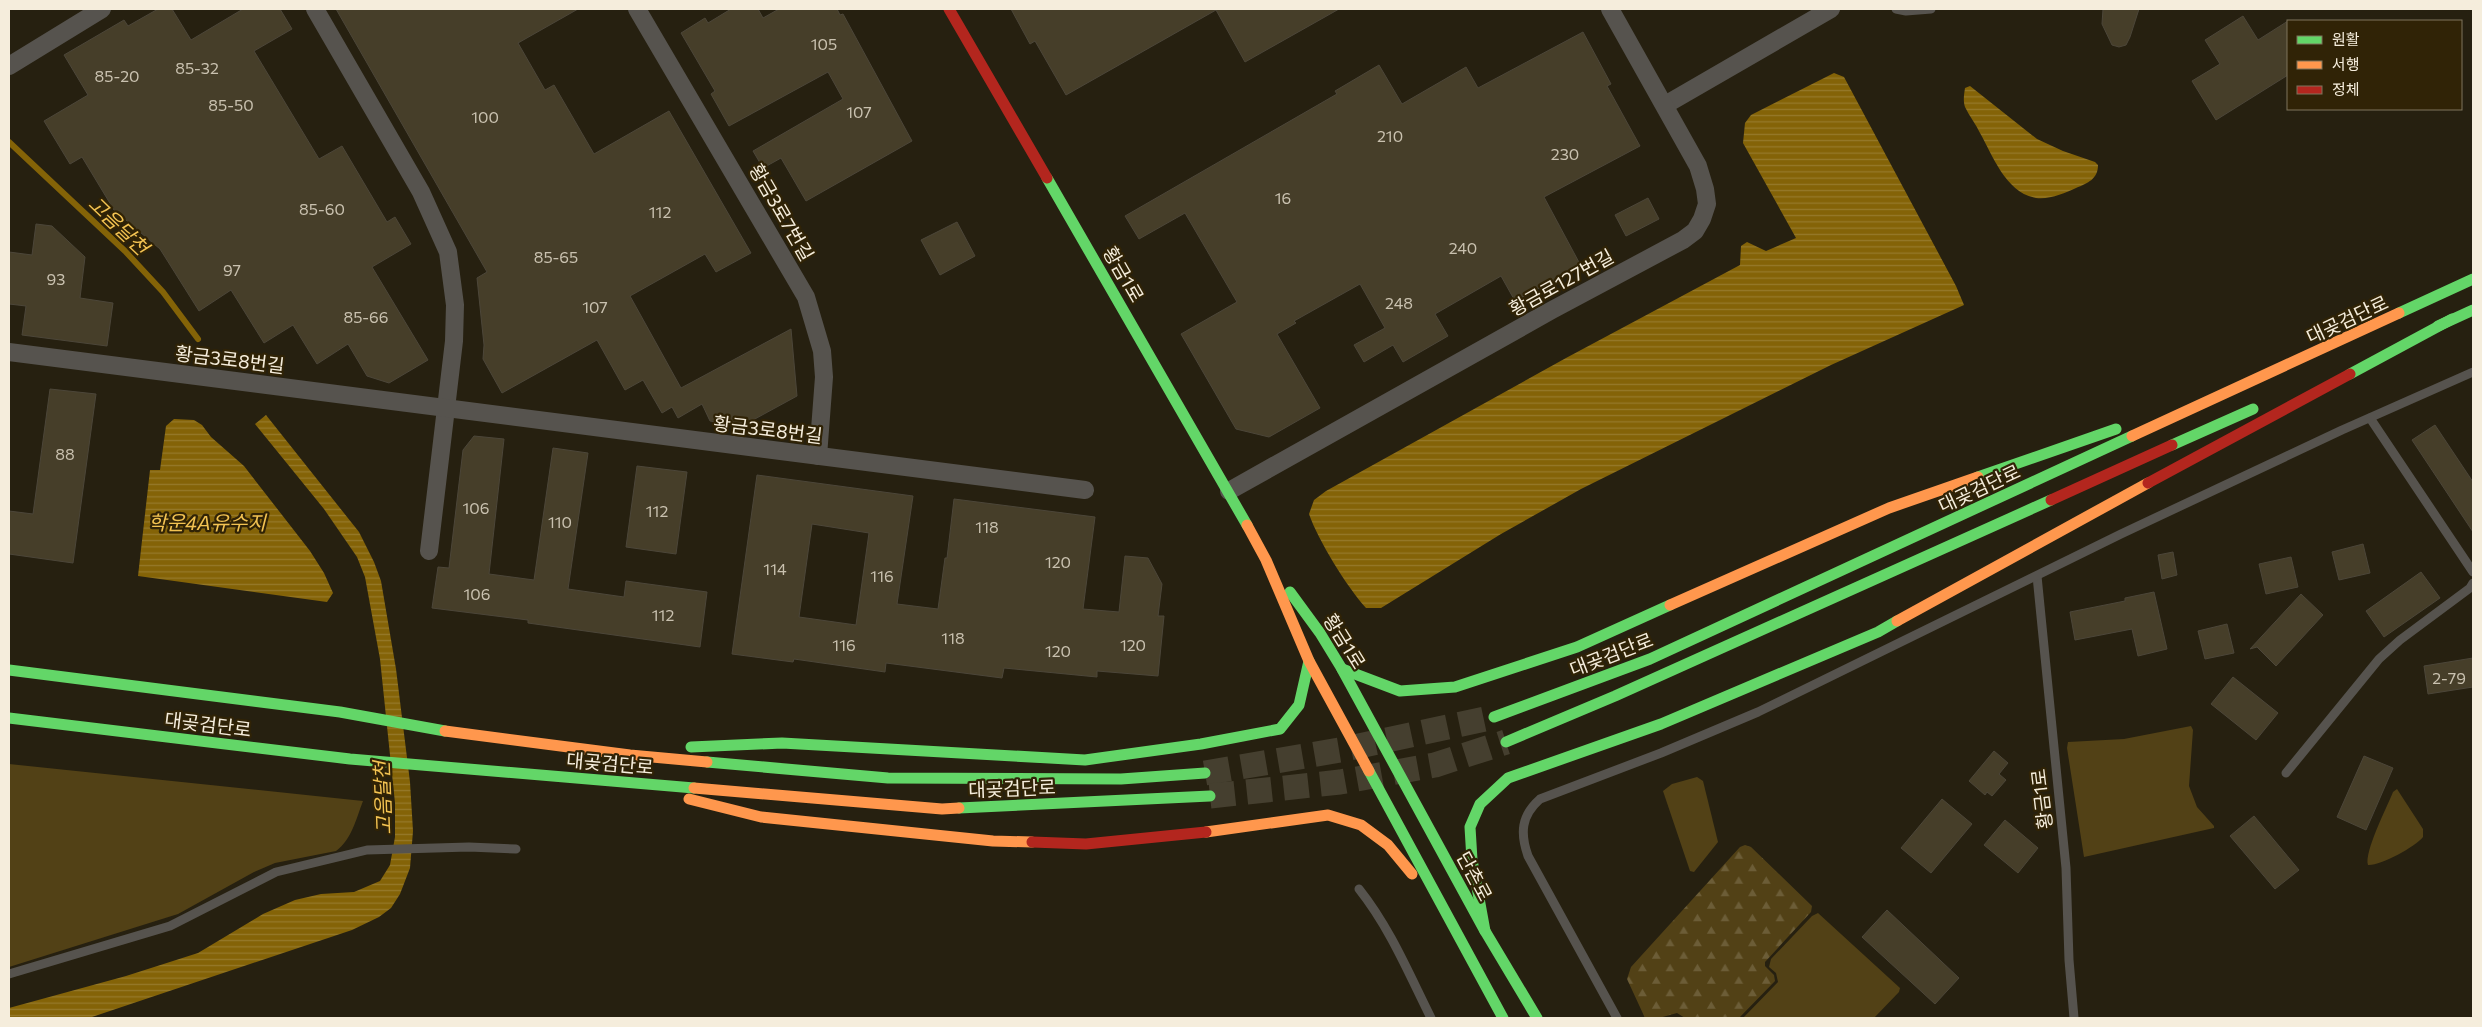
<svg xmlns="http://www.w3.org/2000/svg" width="2482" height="1027" font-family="Commissioner,'Noto Sans KR',sans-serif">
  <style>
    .forest { fill: url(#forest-firs) }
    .green { fill: #524116 }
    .water { fill: url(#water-rules) }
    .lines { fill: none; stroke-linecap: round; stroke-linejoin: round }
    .stream { stroke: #846307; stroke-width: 6 }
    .building { fill: #463e29; stroke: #4c4639; fill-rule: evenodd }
    .secondary-tunnel { stroke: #453f2f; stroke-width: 25; stroke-dasharray: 25 12; stroke-linecap: butt }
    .lane { stroke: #56534e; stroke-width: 9 }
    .street { stroke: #56534e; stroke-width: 18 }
    .fast { stroke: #63d668; stroke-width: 11 }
    .slow { stroke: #ff974d; stroke-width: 11 }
    .jam { stroke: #b3261e; stroke-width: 11 }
    .labels { text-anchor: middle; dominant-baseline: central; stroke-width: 4.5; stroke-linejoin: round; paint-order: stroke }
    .number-label { font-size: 16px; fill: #c9c1af }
    .street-label { font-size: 19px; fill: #f5eddc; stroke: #302306 }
    .water-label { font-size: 20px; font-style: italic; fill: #f3c352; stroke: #302306 }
  </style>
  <defs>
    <pattern id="forest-firs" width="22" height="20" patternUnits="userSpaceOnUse" patternTransform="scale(1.25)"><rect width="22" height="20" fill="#524116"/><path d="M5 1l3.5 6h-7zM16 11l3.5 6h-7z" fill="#6c5d37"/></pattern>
    <pattern id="water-rules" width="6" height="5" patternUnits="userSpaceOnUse" patternTransform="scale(1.25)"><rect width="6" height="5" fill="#846307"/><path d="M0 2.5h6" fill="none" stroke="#967a2b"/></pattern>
  </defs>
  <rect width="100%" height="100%" fill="#262010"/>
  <!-- forest -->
  <path class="forest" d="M1745,845L1751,847L1812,906L1811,912L1765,962V966L1774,975L1775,981L1739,1018H1685L1677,1013L1659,1018H1645L1627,979L1631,967L1740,847Z"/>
  <!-- green -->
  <g class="green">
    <path d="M2191,726L2193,730L2189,786L2197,807L2214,826V828L2084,857L2067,748L2068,742L2124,739Z"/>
    <path d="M9,764L363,801C356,819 352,839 336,851L275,863L254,872L178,914L9,967Z"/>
    <path d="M1697,777L1703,781L1718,842L1694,872L1690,871L1663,791L1672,784Z"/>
    <path d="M2397,789L2423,829V837C2415,847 2380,866 2368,865C2364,852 2387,807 2393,792Z"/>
    <path d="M1818,913L1900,988L1899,992L1874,1018H1743L1778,982L1776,973L1769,967L1771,959L1812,916Z"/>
  </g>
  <!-- water -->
  <g class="water">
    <path d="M1834,73L1844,77L1956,286L1964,305L1831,365L1581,489L1501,534L1381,608H1366C1347,587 1318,540 1309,514L1314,500L1326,491L1566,358L1740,265L1741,246L1747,242L1766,251L1796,238L1743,143L1745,123L1751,115Z"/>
    <path d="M1970,86L2037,139L2063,151L2095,162L2098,165C2098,179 2088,183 2076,188C2065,193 2049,200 2036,198C2006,193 1993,156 1980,133C1976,124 1969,116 1965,107C1963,100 1964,95 1965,88Z"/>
    <path d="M266,415L359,532L374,562L381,581L396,669L410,782L413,831L410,868L400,894L391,908L379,917L352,930L89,1018H9V1008L126,976L198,953L263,914L295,900L321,894L354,892L380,881L390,865L395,837V803L380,659L365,577L357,557L324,509L255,424Z"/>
    <path d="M174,419L194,420L202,425L211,437L244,466L310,551L324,573L333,593L327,602L138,576L150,470H160L166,426Z"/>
  </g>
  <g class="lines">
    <!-- stream -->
    <path class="stream" d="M9,142L125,251L163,292L198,339"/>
  </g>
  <!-- building -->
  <g class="building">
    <path d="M158,9H172L191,40L243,9H280L292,29L254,51L319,159L342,146L387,222L395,217L411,244L372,267L428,360L389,383L367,376L348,344L317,364L293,325L264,343L231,290L199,311L160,249L114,210L82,157L70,164L44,121L88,95L64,55L124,20L128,26Z"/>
    <path d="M336,9H578L518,43L545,90L554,85L594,154L669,111L751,253L716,272L705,254L630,296L681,388L791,329L797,396L742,426L710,421L702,404L678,418L672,407L662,413L643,380L625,390L597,340L502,393L483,359L484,345L477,278L487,272Z"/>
    <path d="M731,9H758L763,18L779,9H837L840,15L843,14L912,141L806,201L781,158L763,168L753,151L843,99L828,72L729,126L711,94L715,91L681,33L705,18L708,23Z"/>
    <path d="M1011,9H1339L1245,62L1216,10L1066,95L1035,41L1030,44Z"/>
    <path d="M2103,9H2139L2130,37L2126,45L2119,47L2112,45L2102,24Z"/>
    <path d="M2243,16L2258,40L2288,21V75L2216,120L2192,81L2220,64L2205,40Z"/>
    <path d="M1583,32L1611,84L1607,86L1640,146L1544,197L1581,266L1515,301L1501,276L1435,314L1448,336L1403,362L1393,345L1364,362L1354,345L1385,328L1360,284L1294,321L1296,323L1277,334L1320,408L1269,437L1236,429L1181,334L1237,302L1185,213L1139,239L1125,216L1337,94L1335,91L1379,65L1402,104L1466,67L1478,88Z"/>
    <path d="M1648,198L1659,219L1626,236L1615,215Z"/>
    <path d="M957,222L975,256L940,275L921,240Z"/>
    <path d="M36,224L52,226L85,257L80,298L113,303L107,346L22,335L26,306L9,304V252L32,255Z"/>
    <path d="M50,389L96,394L73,563L9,554V511L33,514Z"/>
    <path d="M2435,425L2473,482V532L2412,440Z"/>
    <path d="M474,436L504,439L489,574L534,580L553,448L588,453L568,589L624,597L626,581L707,592L700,647L528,623V620L432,608L438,567L449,568L463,450Z"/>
    <path d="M637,466L687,472L676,554L626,547Z"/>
    <path d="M757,475L913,496L897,604L938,609L945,558H947L954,499L1095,517L1083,609L1119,612L1125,556L1148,558L1162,584L1158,616H1164L1158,676L1097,671V677L1004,668L1002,678L886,663L885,672L794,659L793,662L732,654ZM812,524L869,533L856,625L799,617Z"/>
    <path d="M2363,544L2370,573L2339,580L2332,552Z"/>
    <path d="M2173,552L2177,575L2162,579L2158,555Z"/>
    <path d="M2291,557L2298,587L2266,594L2259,564Z"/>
    <path d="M2421,572L2440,598L2384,637L2366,611Z"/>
    <path d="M2154,592L2167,649L2138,656L2132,629L2075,640L2070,612L2125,601V598Z"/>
    <path d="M2301,594L2323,615L2276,666L2257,647L2250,649Z"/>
    <path d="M2227,624L2234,653L2205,659L2198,631Z"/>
    <path d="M2473,658V687L2428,694L2424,666Z"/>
    <path d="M2233,677L2278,713L2256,740L2211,704Z"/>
    <path d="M1994,751L2008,763L1999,774L2006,780L1992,796L1987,792L1985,795L1969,781Z"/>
    <path d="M2364,756L2393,768L2366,830L2337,817Z"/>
    <path d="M1942,799L1972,824L1931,873L1901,848Z"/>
    <path d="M2254,816L2299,870L2275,889L2230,836Z"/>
    <path d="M2005,820L2038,848L2018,873L1984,845Z"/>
    <path d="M1887,910L1959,978L1935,1004L1862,937Z"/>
  </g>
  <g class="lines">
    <!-- secondary-tunnel -->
    <g class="secondary-tunnel">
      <path d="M1205,773L1340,750L1494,717"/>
      <path d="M1210,796L1340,782L1435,765L1506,742"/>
    </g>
    <!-- lane -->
    <g class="lane">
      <path d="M1896,9L1906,11L1931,9"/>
      <path d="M2370,418L2473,572"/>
      <path d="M2037,576L2066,868L2069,960L2074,1018"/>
      <path d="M2286,773L2379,659L2400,640L2470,588L2473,583"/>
      <path d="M1359,889C1390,928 1409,974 1431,1018"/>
      <path d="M9,974L170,926L276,872L367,850L469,847L516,849"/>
      <path d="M1617,1018L1528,856C1520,833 1521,816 1540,799L1661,753L1758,712L2121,534L2342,430L2473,372"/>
    </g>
    <!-- street -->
    <g class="street">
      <path d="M315,9L421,192L448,252L455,305L454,341L429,551"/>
      <path d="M637,9L806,297L822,351L824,377L818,456"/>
      <path d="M9,66L102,9"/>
      <path d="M1665,105L1831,9"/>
      <path d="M9,352L1085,490"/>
      <path d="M1229,491L1552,310L1683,240L1695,231L1702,219L1707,204L1705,189L1698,166L1610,9"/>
    </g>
    <!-- fast -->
    <g class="fast">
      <path d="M1047,178L1247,525"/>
      <path d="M2399,313L2473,279"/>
      <path d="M2438,326L2473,310"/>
      <path d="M2350,374L2452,319"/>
      <path d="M2172,445L2253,409"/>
      <path d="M1978,477L2116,429"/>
      <path d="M1290,592L1320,633L1342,669L1485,931L1537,1018"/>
      <path d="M1342,669L1400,691L1455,687L1577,647L1670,605"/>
      <path d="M9,670L340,712L445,731"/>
      <path d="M1494,717L1650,659L2132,436"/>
      <path d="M9,718L350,759L694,788"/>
      <path d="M1506,742L1615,696L2051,500"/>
      <path d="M691,747L782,743L1085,760L1201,744L1280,729L1299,705L1309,661"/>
      <path d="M707,762L888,778L1121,779L1205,773"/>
      <path d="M1369,771L1503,1018"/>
      <path d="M959,808L1210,796"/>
      <path d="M1485,931L1472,860L1470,827L1480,804L1508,778L1661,724L1878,632L1897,621"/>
    </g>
    <!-- slow -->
    <g class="slow">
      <path d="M2132,436L2399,313"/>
      <path d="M1247,525L1266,560L1309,661L1369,771"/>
      <path d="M1670,605L1889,508L1978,477"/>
      <path d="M1897,621L2148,483"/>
      <path d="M445,731L630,755L707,762"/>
      <path d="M694,788L942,809L959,808"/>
      <path d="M689,799L761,817L993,841L1032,842"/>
      <path d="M1206,832L1328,815L1361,825L1388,845L1412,874"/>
    </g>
    <!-- jam -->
    <g class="jam">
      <path d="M949,9L1047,178"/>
      <path d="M2148,483L2350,374"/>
      <path d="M2051,500L2172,445"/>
      <path d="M1032,842L1086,844L1206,832"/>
    </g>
  </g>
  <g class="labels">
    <!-- number labels -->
    <g class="number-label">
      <text x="824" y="43">105</text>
      <text x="197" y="67">85-32</text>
      <text x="117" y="75">85-20</text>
      <text x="231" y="104">85-50</text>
      <text x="859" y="111">107</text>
      <text x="485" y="116">100</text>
      <text x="1390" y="135">210</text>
      <text x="1565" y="153">230</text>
      <text x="1283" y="197">16</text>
      <text x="322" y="208">85-60</text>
      <text x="660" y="211">112</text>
      <text x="1463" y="247">240</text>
      <text x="556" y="256">85-65</text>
      <text x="232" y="269">97</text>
      <text x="56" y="278">93</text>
      <text x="1399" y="302">248</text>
      <text x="595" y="306">107</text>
      <text x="366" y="316">85-66</text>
      <text x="65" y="453">88</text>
      <text x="476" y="507">106</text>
      <text x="657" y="510">112</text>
      <text x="560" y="521">110</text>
      <text x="987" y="526">118</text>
      <text x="1058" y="561">120</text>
      <text x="775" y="568">114</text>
      <text x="882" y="575">116</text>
      <text x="477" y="593">106</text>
      <text x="663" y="614">112</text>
      <text x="953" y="637">118</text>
      <text x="844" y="644">116</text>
      <text x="1133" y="644">120</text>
      <text x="1058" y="650">120</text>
      <text x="2449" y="677">2-79</text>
    </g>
    <!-- street labels -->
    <g class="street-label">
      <text transform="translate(782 212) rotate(60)">황금3로7번길</text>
      <text transform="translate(1124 274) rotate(60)">황금1로</text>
      <text transform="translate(1561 282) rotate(-29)">황금로127번길</text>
      <text transform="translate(2347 319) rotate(-25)">대곶검단로</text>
      <text transform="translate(230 359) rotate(7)">황금3로8번길</text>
      <text transform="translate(768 429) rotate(7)">황금3로8번길</text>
      <text transform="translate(1979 488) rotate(-25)">대곶검단로</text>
      <text transform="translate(1345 641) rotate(58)">황금1로</text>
      <text transform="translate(1611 654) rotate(-21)">대곶검단로</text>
      <text transform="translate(208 724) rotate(7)">대곶검단로</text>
      <text transform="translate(610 763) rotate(5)">대곶검단로</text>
      <text transform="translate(1012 788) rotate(-2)">대곶검단로</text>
      <text transform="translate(2041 799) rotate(-97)">황금1로</text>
      <text transform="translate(1475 876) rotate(62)">단촌로</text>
    </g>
    <!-- water labels -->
    <g class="water-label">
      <text transform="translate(119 225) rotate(44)">고음달천</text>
      <text x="207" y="522">학운4A유수지</text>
      <text transform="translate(382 798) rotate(-92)">고음달천</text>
    </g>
  </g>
  <!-- border -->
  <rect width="2482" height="1027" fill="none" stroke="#f5eddc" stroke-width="20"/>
  <!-- legend -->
  <rect x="2287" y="20" width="175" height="90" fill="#302306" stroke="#7f745c"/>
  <rect x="2297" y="36" width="25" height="8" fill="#63d668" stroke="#7f745c"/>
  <text x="2332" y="45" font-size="15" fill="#f5eddc">원활</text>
  <rect x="2297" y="61" width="25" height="8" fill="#ff974d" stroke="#7f745c"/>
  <text x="2332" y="70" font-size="15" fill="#f5eddc">서행</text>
  <rect x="2297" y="86" width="25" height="8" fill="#b3261e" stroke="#7f745c"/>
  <text x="2332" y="95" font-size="15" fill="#f5eddc">정체</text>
</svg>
